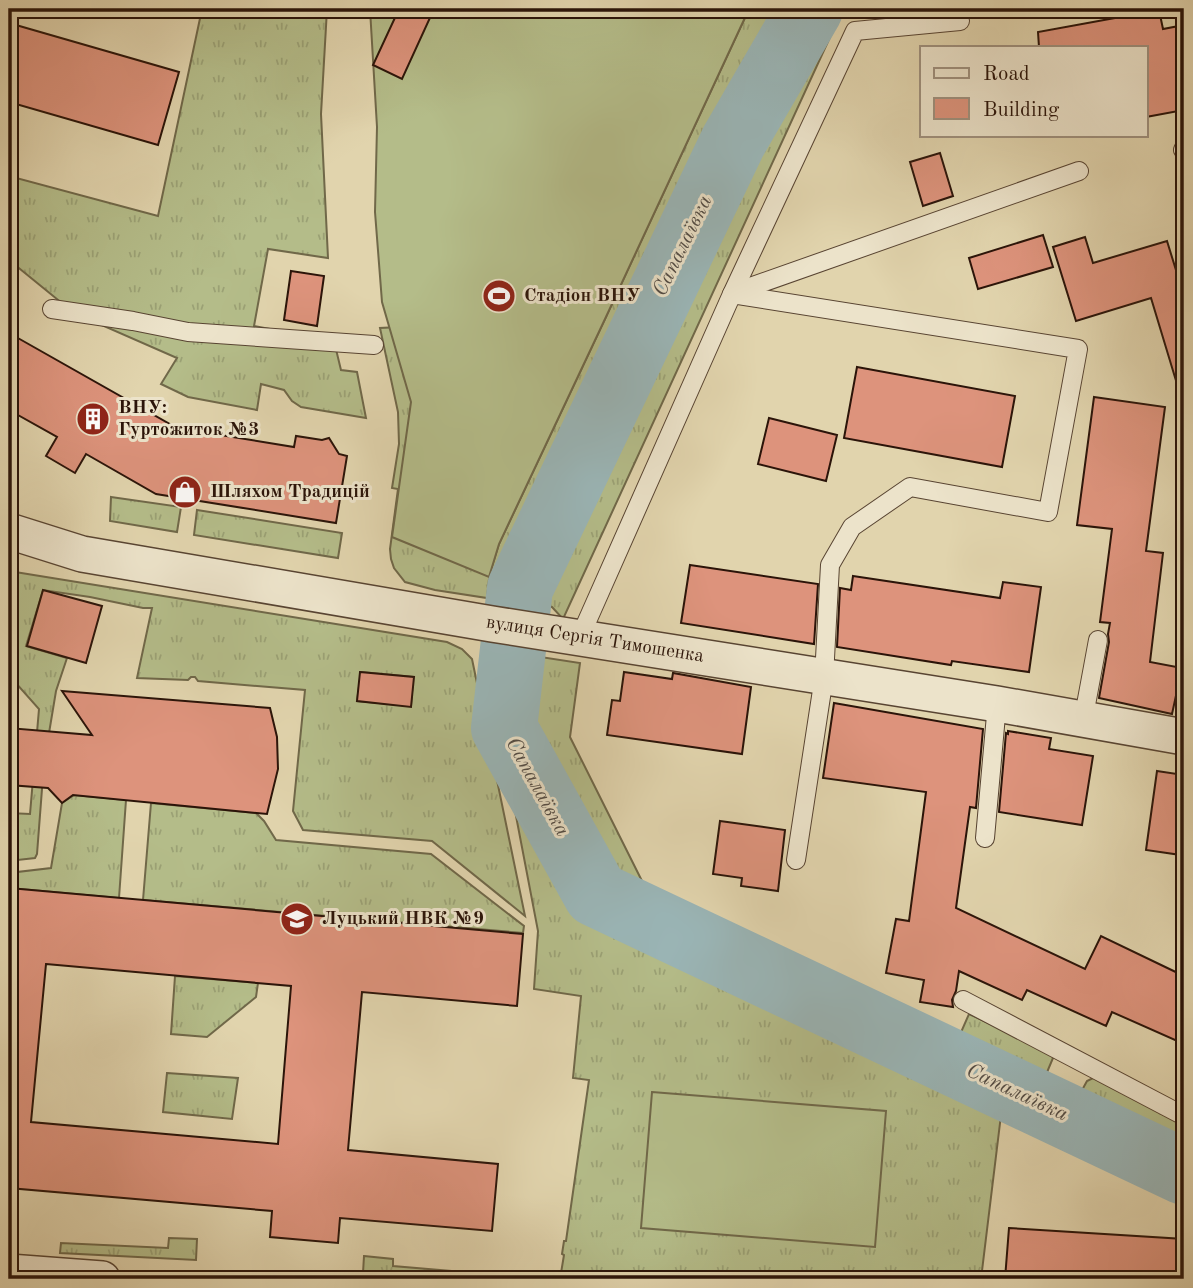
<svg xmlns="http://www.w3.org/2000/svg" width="1193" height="1288" font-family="'Old Standard TT',serif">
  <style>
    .grass { fill: url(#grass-tufts); stroke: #706849; stroke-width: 2; fill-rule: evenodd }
    .garden { fill: #b4bc89; stroke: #706849; stroke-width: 2 }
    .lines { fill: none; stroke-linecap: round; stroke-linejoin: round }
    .river { stroke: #9ab5b6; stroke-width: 66 }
    .building { fill: #dd937c; stroke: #2b1409; stroke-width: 2; fill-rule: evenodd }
    .lane-casing { stroke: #584432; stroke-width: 20 }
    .street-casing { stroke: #584432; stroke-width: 38 }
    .lane { stroke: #ece3ca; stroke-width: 18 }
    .street { stroke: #ece3ca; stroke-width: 35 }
    .labels { text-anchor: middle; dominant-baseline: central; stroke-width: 6; stroke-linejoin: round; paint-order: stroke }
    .poi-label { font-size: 19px; font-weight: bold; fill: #2b1409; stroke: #ece3ca; text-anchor: start }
    .street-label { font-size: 19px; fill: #2b1409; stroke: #ece3ca }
    .water-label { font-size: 21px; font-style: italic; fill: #524c46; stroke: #ece3ca }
  </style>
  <defs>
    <pattern id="grass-tufts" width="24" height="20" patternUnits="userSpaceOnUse" patternTransform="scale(1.75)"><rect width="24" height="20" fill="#b4bc89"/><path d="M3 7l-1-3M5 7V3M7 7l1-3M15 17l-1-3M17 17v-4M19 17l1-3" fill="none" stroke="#9ba175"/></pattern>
  </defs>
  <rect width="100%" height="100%" fill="#e1d4ad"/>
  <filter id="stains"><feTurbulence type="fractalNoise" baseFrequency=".00286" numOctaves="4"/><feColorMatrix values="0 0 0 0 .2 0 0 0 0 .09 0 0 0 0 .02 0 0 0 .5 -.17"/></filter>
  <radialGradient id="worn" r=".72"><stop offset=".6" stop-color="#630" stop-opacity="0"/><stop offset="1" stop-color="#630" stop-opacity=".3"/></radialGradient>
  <!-- grass -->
  <g class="grass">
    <path d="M202,9H327L321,114L328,258L268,249L254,326L334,341L341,370L357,372L366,418L301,407L292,401L284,390L261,384L257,410L188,397L161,384L177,358L74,313L9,260V176L158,216Z"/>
    <path d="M749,9H843L563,619L552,607L496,599L489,579L487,598L435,590L405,582L394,568L391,559L390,549L398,489L392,488L399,444L398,412L380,328L421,326L489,576L499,544L605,319Z"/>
    <path d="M111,497L181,507L177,532L110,521Z"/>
    <path d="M197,510L342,533L338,558L194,535Z"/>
    <path d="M9,571L447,642L462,649L472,659L525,916L432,841L303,830L293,811L305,690L198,681L195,677H191L188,680L137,678L152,608H143L90,597L43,590L26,646L67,658L56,691L44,763L37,854L35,858L9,861V813L30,814L39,709L15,682H9ZM361,672L413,677L411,706L357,701Z"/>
    <path d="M488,649L580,663L570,737L649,895L743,958L952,1053L969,1014L1044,1049L1051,1053L1053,1058L1045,1077L1081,1092L1087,1081L1095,1077L1107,1083L1184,1126V1196L1077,1142L1001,1115L981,1279H560L564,1255L562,1254L564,1241H566L589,1080L573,1078L581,996L534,989L538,931L494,701L488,661Z"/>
    <path d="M74,795L126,800L119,898L9,888V873L51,868L62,803Z"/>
    <path d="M151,803L256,813L264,821L276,840L431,854L524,926L523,933L143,900Z"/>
    <path d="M175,976L258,983L256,997L207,1037L171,1034Z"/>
    <path d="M167,1073L238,1078L232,1119L163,1112Z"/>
    <path d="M169,1238L197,1239L196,1260L60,1253L61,1243L168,1248Z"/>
    <path d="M364,1256L393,1259V1266L487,1274L486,1279H431L363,1273Z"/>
  </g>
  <!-- garden -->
  <g class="garden">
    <path d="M370,9H749L605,319L499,544L489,577L392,537L411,402L382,302L375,212L377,127Z"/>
    <path d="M652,1092L886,1111L875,1247L641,1228Z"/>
  </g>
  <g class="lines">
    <!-- river -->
    <path class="river" d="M810,9L733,142L520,588L504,728L596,894L1184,1172"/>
  </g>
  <!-- building -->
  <g class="building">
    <path d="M399,9H434L402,79L373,65Z"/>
    <path d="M1159,10L1163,29L1184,25V110L1146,117V47H1039L1038,32Z"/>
    <path d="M9,23L179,72L158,145L9,102Z"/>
    <path d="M940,153L953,196L923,206L910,162Z"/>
    <path d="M1043,235L1053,267L978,289L969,258Z"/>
    <path d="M1085,237L1093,263L1167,241L1184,296V383L1177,384L1151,298L1076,321L1053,247Z"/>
    <path d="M291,271L324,276L317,326L284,320Z"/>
    <path d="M9,333L177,428L294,447L296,436L322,440L329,438L339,454L347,456L336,523L156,494L86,454L75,473L46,456L57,437L9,410Z"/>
    <path d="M857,367L1015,396L1002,467L844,438Z"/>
    <path d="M1094,397L1165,407L1146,551L1163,553L1150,662L1182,668L1172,714L1099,698L1109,642L1108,634L1110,623L1100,622L1112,529L1077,525Z"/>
    <path d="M769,418L837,435L826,481L758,464Z"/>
    <path d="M690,565L818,584L814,644L681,623Z"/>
    <path d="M853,576L1000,598L1003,582L1041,587L1029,672L952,661L951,665L837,647L840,588L851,590Z"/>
    <path d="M43,590L102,606L86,663L27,646Z"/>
    <path d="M360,672L414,677L411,707L357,701Z"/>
    <path d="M624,672L672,679L673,673L751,687L742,754L607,735L612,700L620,701Z"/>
    <path d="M62,691L270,708L277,737L278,769L267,814L73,795L62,803L48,788L9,785V728L92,735Z"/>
    <path d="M834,703L983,729L976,808L970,807L956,908L1085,969L1101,936L1184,976V1044L1112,1012L1106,1026L1027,990L1022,1000L959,971L956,991L952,1000L953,1007L920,1002L924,980L886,973L896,919L909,921L926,792L823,778Z"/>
    <path d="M1008,731L1051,738L1049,749L1093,756L1082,825L999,812L1006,733L1008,734Z"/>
    <path d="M1157,771L1184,775V835L1181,855L1146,850Z"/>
    <path d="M720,821L785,830L778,891L741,886L742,878L713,874Z"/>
    <path d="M9,888L523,934L517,1006L362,992L348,1150L498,1164L492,1231L340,1218L338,1243L270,1237L272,1211L9,1188ZM46,964L291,986L278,1144L31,1122Z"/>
    <path d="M1009,1228L1184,1239V1279H1005Z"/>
  </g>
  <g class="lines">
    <defs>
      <g id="lane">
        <path d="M1183,150L1184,148"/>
        <path d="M736,292L1079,171"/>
        <path d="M732,294L855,31L960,21"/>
        <path d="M52,309L133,321L188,332L374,345"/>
        <path d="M580,637L732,294L1078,349L1048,512L910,487L852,527L830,565L824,677L796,860"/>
        <path d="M1083,721L1098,640"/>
        <path d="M985,838L997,704"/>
        <path d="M963,1000L1184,1116"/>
      </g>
      <g id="street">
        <path d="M9,531L82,554L492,624L997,704L1184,737"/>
        <path d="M9,1272L102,1279"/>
      </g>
    </defs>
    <!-- lane casing -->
    <use href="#lane" class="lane-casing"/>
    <!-- street casing -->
    <use href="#street" class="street-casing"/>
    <!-- lane -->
    <use href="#lane" class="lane"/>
    <!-- street -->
    <use href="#street" class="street"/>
  </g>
  <!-- icons -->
  <defs>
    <symbol id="stadium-disc" viewBox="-11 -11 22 22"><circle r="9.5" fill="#8f2418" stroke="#ece3ca"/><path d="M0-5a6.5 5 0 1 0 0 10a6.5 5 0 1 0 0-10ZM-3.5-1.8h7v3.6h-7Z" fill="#fff"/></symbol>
    <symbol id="building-disc" viewBox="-11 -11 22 22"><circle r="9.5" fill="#8f2418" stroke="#ece3ca"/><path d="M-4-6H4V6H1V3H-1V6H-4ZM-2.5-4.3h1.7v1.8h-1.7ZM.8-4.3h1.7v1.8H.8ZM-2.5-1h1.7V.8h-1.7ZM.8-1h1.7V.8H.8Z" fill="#fff"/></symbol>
    <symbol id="shop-disc" viewBox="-11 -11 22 22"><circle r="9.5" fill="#8f2418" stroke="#ece3ca"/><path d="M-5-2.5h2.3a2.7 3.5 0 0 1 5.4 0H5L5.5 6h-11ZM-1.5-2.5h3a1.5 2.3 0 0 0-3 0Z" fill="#fff"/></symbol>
    <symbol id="school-disc" viewBox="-11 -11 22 22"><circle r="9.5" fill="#8f2418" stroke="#ece3ca"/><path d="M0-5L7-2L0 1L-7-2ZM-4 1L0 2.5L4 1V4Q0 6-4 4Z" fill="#fff"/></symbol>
  </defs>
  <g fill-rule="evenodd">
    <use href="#stadium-disc" x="480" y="277" width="38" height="38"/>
    <use href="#building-disc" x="74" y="400" width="38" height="38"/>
    <use href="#shop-disc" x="166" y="473" width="38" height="38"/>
    <use href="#school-disc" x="278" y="900" width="38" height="38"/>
  </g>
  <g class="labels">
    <!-- poi labels -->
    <g class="poi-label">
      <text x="524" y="296">Стадіон ВНУ</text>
      <text x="118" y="408">ВНУ:<tspan x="118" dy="22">Гуртожиток №3</tspan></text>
      <text x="210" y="492">Шляхом Традицій</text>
      <text x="322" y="919">Луцький НВК №9</text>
    </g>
    <!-- street labels -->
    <g class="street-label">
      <text transform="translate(595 640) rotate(9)">вулиця Сергія Тимошенка</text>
    </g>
    <!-- water labels -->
    <g class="water-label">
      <text transform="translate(683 246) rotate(-64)">Сапалаївка</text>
      <text transform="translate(537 787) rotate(61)">Сапалаївка</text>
      <text transform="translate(1017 1093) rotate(25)">Сапалаївка</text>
    </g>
  </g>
  <!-- margin -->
  <rect width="1193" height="1288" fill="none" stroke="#e1d4ad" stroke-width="35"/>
  <rect x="10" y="10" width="1172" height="1267" fill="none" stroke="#2b1409" stroke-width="3.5"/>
  <rect x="18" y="18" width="1158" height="1253" fill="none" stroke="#2b1409" stroke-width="2"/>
  <!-- legend -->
  <rect x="920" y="46" width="228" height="91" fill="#ece3ca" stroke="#9f907d" stroke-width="2"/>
  <rect x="934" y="68" width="35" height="10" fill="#ece3ca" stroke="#9f907d" stroke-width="2"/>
  <text x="983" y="80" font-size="21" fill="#2b1409">Road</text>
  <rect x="934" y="98" width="35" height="21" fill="#dd937c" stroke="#9f907d" stroke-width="2"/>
  <text x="983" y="116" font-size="21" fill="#2b1409">Building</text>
  <rect width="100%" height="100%" filter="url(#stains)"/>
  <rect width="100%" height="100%" fill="url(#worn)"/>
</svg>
